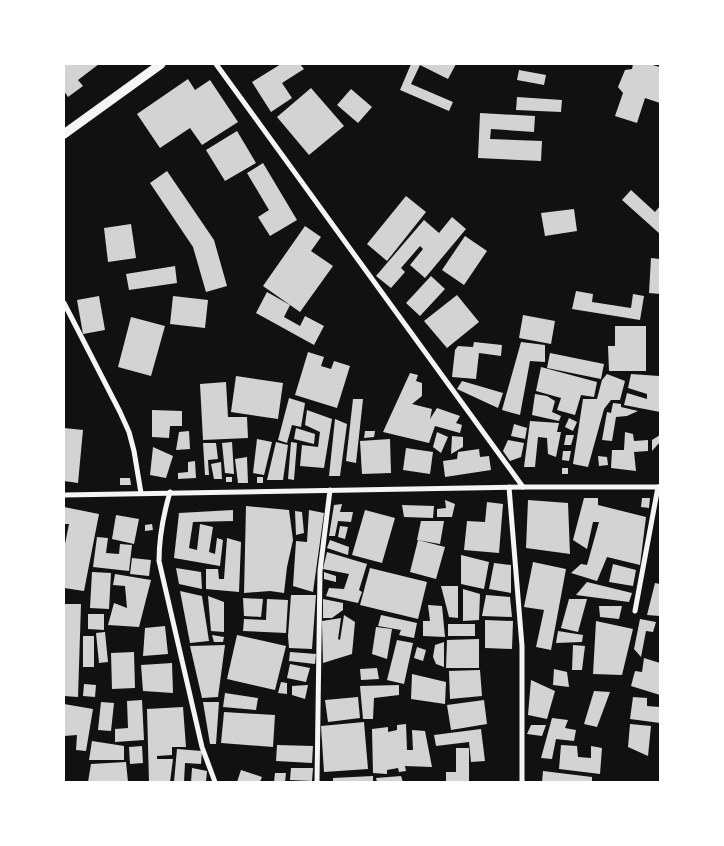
<svg xmlns="http://www.w3.org/2000/svg" width="724" height="846" font-family="'IBM Plex Sans',sans-serif">
  <style>
    .building { fill: #d3d3d3 }
    .lines { fill: none; stroke-linecap: round; stroke-linejoin: round }
    .minor { stroke: #f5f5f5; stroke-width: 5 }
    .tertiary { stroke: #f5f5f5; stroke-width: 9 }
  </style>
  <rect width="100%" height="100%" fill="#111"/>
  <!-- building -->
  <g class="building">
    <path d="M64,64H99L78,80L83,86L68,97L64,91Z"/>
    <path d="M281,64H300L304,69L282,83L292,98L271,112L252,82Z"/>
    <path d="M411,64H456L448,79L420,65L411,84L453,102L449,111L400,90Z"/>
    <path d="M633,64H649L660,67V103L645,98L637,123L615,116L623,93L618,87L625,70L632,69Z"/>
    <path d="M519,70L546,75L544,85L517,80Z"/>
    <path d="M188,79L195,90L210,80L238,122L202,145L190,128L160,148L137,114Z"/>
    <path d="M311,88L344,126L309,155L277,117Z"/>
    <path d="M351,89L372,107L358,123L337,105Z"/>
    <path d="M517,97L562,100L561,112L516,110Z"/>
    <path d="M480,113L535,116L534,132L491,129L490,139L542,141L541,161L478,158Z"/>
    <path d="M237,131L256,163L225,181L206,150Z"/>
    <path d="M263,163L297,220L270,236L258,217L269,210L247,173Z"/>
    <path d="M167,171L214,240L227,286L206,292L193,247L150,183Z"/>
    <path d="M631,190L655,212L660,206V234L622,200Z"/>
    <path d="M406,196L426,212L387,261L367,244Z"/>
    <path d="M574,209L577,231L545,236L541,213Z"/>
    <path d="M452,217L466,229L425,278L410,265L423,249L420,246L401,268L405,272L391,288L376,276L424,220L439,233Z"/>
    <path d="M131,224L136,258L108,262L104,228Z"/>
    <path d="M305,226L321,237L311,251L333,266L300,312L263,286Z"/>
    <path d="M465,236L487,251L464,285L442,270Z"/>
    <path d="M651,258L660,259V294L649,293Z"/>
    <path d="M175,266L177,283L129,290L126,274Z"/>
    <path d="M431,276L445,289L420,316L406,303Z"/>
    <path d="M576,291L593,294L592,302L631,308L633,294L644,296L640,320L572,309Z"/>
    <path d="M267,292L290,305L284,317L300,326L305,316L324,326L314,345L256,313Z"/>
    <path d="M457,295L479,322L447,348L424,321Z"/>
    <path d="M99,296L105,330L83,334L77,300Z"/>
    <path d="M173,296L208,300L205,328L170,324Z"/>
    <path d="M523,315L555,321L551,344L519,338Z"/>
    <path d="M131,317L165,326L151,376L118,367Z"/>
    <path d="M615,326H646V371H609L608,346H615Z"/>
    <path d="M474,342L502,345L501,356L479,353L476,379L452,377L455,350L458,346L473,347Z"/>
    <path d="M521,342L545,345V362L530,361L520,415L502,410Z"/>
    <path d="M308,352L324,357L321,366L331,369L334,361L350,366L337,408L295,395Z"/>
    <path d="M550,353L604,364L601,379L547,368Z"/>
    <path d="M541,367L597,382L594,397L581,395L575,415L557,410L561,398L536,391Z"/>
    <path d="M410,373L418,375L416,381L422,383V396L412,404L432,409L430,419L437,408L460,416L456,423L462,425L460,433L435,426L429,443L383,432Z"/>
    <path d="M607,374L625,381L620,400H611L604,409L588,467L573,464L583,399H597L602,380Z"/>
    <path d="M631,374L659,376L660,412L624,405L627,393L647,399V394L628,388Z"/>
    <path d="M236,376L283,383L278,419L231,412Z"/>
    <path d="M462,381L503,393L498,408L457,389Z"/>
    <path d="M226,382L228,417H247L248,438L203,440L200,384Z"/>
    <path d="M535,394L547,396L555,401L552,412L561,416L559,421L532,415Z"/>
    <path d="M289,398L305,403L301,427L292,425L287,443L278,440Z"/>
    <path d="M353,399H363L356,463L346,461Z"/>
    <path d="M613,403L621,404V407L638,411L627,416L616,417L612,441L602,440L607,412L611,413Z"/>
    <path d="M152,410L182,411V426H170L169,438L152,437Z"/>
    <path d="M307,410L332,419L324,468L300,466L302,445L318,447L320,432L305,425Z"/>
    <path d="M569,418L577,422L573,431L565,427Z"/>
    <path d="M335,419L347,424L340,476H329Z"/>
    <path d="M530,421L559,423L557,432H561L556,457L548,454L547,438L538,437L535,467H524Z"/>
    <path d="M514,424L527,428L525,439L511,436Z"/>
    <path d="M64,428L83,430L78,483L64,481Z"/>
    <path d="M296,428L315,434L314,444L294,439Z"/>
    <path d="M189,431L190,449L176,450L179,432Z"/>
    <path d="M365,431H375L374,437L364,438Z"/>
    <path d="M437,432L448,437L441,453L433,447Z"/>
    <path d="M625,432L633,434L634,441L648,440V451L634,452L636,471L611,468L612,450H624Z"/>
    <path d="M566,435H574L571,445H564Z"/>
    <path d="M660,435V442L652,451V440Z"/>
    <path d="M452,436L463,437V447L451,454Z"/>
    <path d="M257,439L272,442L264,475L253,473Z"/>
    <path d="M390,439L391,473L362,474L360,441Z"/>
    <path d="M508,440L524,443L521,457L510,461L503,451Z"/>
    <path d="M232,442L234,474L225,473L222,443Z"/>
    <path d="M276,442L288,445L283,480H267Z"/>
    <path d="M291,442L297,443L294,480L288,479Z"/>
    <path d="M203,443H216L218,459L208,460L209,475H205Z"/>
    <path d="M153,447L173,456L166,478L150,475Z"/>
    <path d="M406,448L433,452L430,474L403,470Z"/>
    <path d="M479,449L480,457L489,456L491,470L445,477L443,461L457,459L458,452Z"/>
    <path d="M563,451H571L569,461L562,460Z"/>
    <path d="M598,456L607,457L608,465L599,466Z"/>
    <path d="M247,457L248,483H238L235,459Z"/>
    <path d="M195,461L196,478L178,479V473L188,472V462Z"/>
    <path d="M221,462L222,479H214L211,464Z"/>
    <rect x="562" y="468" width="6" height="6"/>
    <rect x="226" y="477" width="6" height="5"/>
    <rect x="257" y="477" width="6" height="6"/>
    <path d="M120,478H130L131,485H120Z"/>
    <path d="M584,498H598V505L646,517L640,565L607,557L597,581L571,573L581,564L587,565L599,522H593L587,549L573,540Z"/>
    <path d="M642,498H650L649,508L641,507Z"/>
    <path d="M445,500L455,504L452,517H437V509L446,508Z"/>
    <path d="M528,500L568,503L570,554L526,548Z"/>
    <path d="M487,502L503,504L499,553L464,550L467,521L485,522Z"/>
    <path d="M342,504L340,512H353L351,522L338,521L335,536H329L334,505Z"/>
    <path d="M402,505L434,506L433,518L404,517Z"/>
    <path d="M246,506L289,510L293,540L287,567L284,593L270,591L244,593Z"/>
    <path d="M64,507L99,514L84,591L64,588V549L69,524H64Z"/>
    <path d="M233,510V521L193,522L189,548L197,550L200,524L213,527L209,552L215,554L217,538L223,540L220,566L174,558L179,513Z"/>
    <path d="M309,510L324,513L313,592L293,586L296,541L307,542Z"/>
    <path d="M365,510L395,518L382,563L352,555Z"/>
    <path d="M295,511L302,512L304,533L296,535Z"/>
    <path d="M116,515L139,519L134,544L112,539Z"/>
    <path d="M421,521H444L440,544L417,540Z"/>
    <path d="M152,524L153,530L145,531V525Z"/>
    <path d="M340,526L348,527L345,539L338,537Z"/>
    <path d="M97,537L108,538L106,553L119,554L120,544L132,545L129,571L93,567Z"/>
    <path d="M227,538L241,542L239,592L206,589V569H218L219,579H224Z"/>
    <path d="M330,540L349,547L348,555L327,548Z"/>
    <path d="M418,540L445,547L436,579L410,572Z"/>
    <path d="M327,552L367,564L359,590L362,592L358,603L326,596L329,588L344,589L349,574L323,569Z"/>
    <path d="M461,555L489,562L484,589L461,584Z"/>
    <path d="M132,558L151,560L149,576L130,574Z"/>
    <path d="M533,562L566,569L551,650L536,647L544,610L524,607Z"/>
    <path d="M494,563L511,565V593L489,589Z"/>
    <path d="M613,564L636,570L633,586L609,582Z"/>
    <path d="M176,568L201,572L202,589L179,584Z"/>
    <path d="M370,568L427,582L418,619L360,605Z"/>
    <path d="M92,572L111,573L109,609L90,608Z"/>
    <path d="M324,572L336,576V582L324,579Z"/>
    <path d="M115,574L151,580L139,627L108,625L114,603L127,608L125,586L113,585Z"/>
    <path d="M587,582L632,593L629,602L576,595Z"/>
    <path d="M655,583L660,584V616L647,615Z"/>
    <path d="M441,586H458V618L449,617Z"/>
    <path d="M463,589L480,594L479,620L463,621Z"/>
    <path d="M180,591L202,596L209,641L190,643Z"/>
    <path d="M291,595H316L312,649L289,648L288,636Z"/>
    <path d="M486,595L510,597L512,617L482,616Z"/>
    <path d="M208,596L224,602V632L211,631Z"/>
    <path d="M243,598L263,599L261,617L244,616Z"/>
    <path d="M267,599L288,600L286,633L243,631L244,619L266,620Z"/>
    <path d="M323,599L343,603V610L332,618H323Z"/>
    <path d="M569,599H587L578,632L561,628Z"/>
    <path d="M64,604H81L78,697L64,696Z"/>
    <path d="M428,605L442,606L445,637L423,636V621H430Z"/>
    <path d="M599,606H622L619,619L600,617Z"/>
    <path d="M88,614H104V630L88,629Z"/>
    <path d="M344,615L355,622L352,654L323,663L322,621L341,618L338,639L340,640Z"/>
    <path d="M381,615L417,623L414,638L399,635L401,630L378,626Z"/>
    <path d="M640,619L656,622L653,632L646,631L641,657L634,649Z"/>
    <path d="M485,620L513,621L512,649L485,648Z"/>
    <path d="M596,621L633,629L622,675L593,674Z"/>
    <rect x="448" y="624" width="27" height="12"/>
    <path d="M165,626L168,654L143,656L145,628Z"/>
    <path d="M376,627L392,629L387,659L372,654Z"/>
    <path d="M558,631L583,635L582,642L556,643Z"/>
    <path d="M105,632L108,662L99,663L96,633Z"/>
    <path d="M212,635L224,637L223,642H214Z"/>
    <path d="M237,635L286,646L275,690L227,679Z"/>
    <rect x="83" y="636" width="11" height="31"/>
    <path d="M479,639V668H446L447,640Z"/>
    <path d="M397,640L413,643L404,684L387,680Z"/>
    <path d="M444,642V667L436,664L433,657L435,645Z"/>
    <path d="M225,645L218,697L202,698L190,646Z"/>
    <path d="M573,645L585,646L582,670H572Z"/>
    <path d="M417,647L426,650L423,661L414,658Z"/>
    <path d="M134,652L135,688L112,689L111,653Z"/>
    <path d="M290,652L316,654L315,664L289,661Z"/>
    <path d="M644,658L660,663V695L631,686L635,671L642,672Z"/>
    <path d="M172,663L173,693L143,691L141,665Z"/>
    <path d="M290,664L310,668L306,682L287,678Z"/>
    <path d="M377,668L379,679L361,680L360,669Z"/>
    <path d="M554,669L567,672L569,687L553,685Z"/>
    <path d="M480,670L482,696L450,699L449,671Z"/>
    <path d="M412,674L446,682L445,704L411,699Z"/>
    <path d="M531,680L555,691L547,719L528,715Z"/>
    <path d="M281,682L287,683V694L278,693Z"/>
    <path d="M84,684L96,685L95,697L83,696Z"/>
    <path d="M308,685L305,699L292,695V686Z"/>
    <path d="M399,685V695L374,698L373,719H363L360,686Z"/>
    <path d="M594,691L610,692L597,727L584,724Z"/>
    <path d="M225,693L258,698L256,710L223,707Z"/>
    <path d="M358,697L360,718L328,722L325,700Z"/>
    <path d="M633,697L647,698V706L660,707V723L630,719Z"/>
    <path d="M142,700L144,740L115,742V729L128,728L127,701Z"/>
    <path d="M484,700L487,724L451,730L447,705Z"/>
    <path d="M101,702L114,703L111,731L98,730Z"/>
    <path d="M203,702H219L216,744H210Z"/>
    <path d="M64,704L93,709L86,751L76,750L77,735L64,736Z"/>
    <path d="M183,707L186,747H172V755L157,756V759H173L170,782H149L147,709Z"/>
    <path d="M224,712L275,715L273,747L221,743Z"/>
    <path d="M552,718L568,720L565,728L576,730L574,741L556,739L552,759L541,758Z"/>
    <path d="M364,722L368,769L324,772L321,726Z"/>
    <path d="M406,724L407,750H413L412,730L425,731L432,767L405,766L406,771L399,772L398,768L387,770V774L373,773L372,729L388,727V732L397,730V725Z"/>
    <path d="M630,724L651,726L648,756L628,747Z"/>
    <path d="M531,725H546L542,736L527,734Z"/>
    <path d="M481,729L485,761L471,762L469,742L436,746L434,735Z"/>
    <path d="M92,741L124,746V760H89Z"/>
    <path d="M277,745L313,746L312,763L276,761Z"/>
    <path d="M561,745L577,746L578,757L591,758V746L602,748L600,774L559,769Z"/>
    <path d="M142,746L143,763L130,764L129,747Z"/>
    <path d="M456,748H469V782H446V772H456Z"/>
    <path d="M177,749L202,751L201,764L185,763L184,782H174Z"/>
    <path d="M126,762L128,782H88L91,764Z"/>
    <path d="M192,768L207,771L206,782H191Z"/>
    <path d="M291,768H313L312,781L290,780Z"/>
    <path d="M241,770L262,777L260,782H237Z"/>
    <path d="M543,771L592,777V782H542Z"/>
    <path d="M275,773H286L285,782H274Z"/>
    <path d="M373,776V782H333V778Z"/>
    <path d="M401,776L403,782H377L376,778Z"/>
  </g>
  <g class="lines">
    <!-- minor -->
    <g class="minor">
      <path d="M216,64L523,487"/>
      <path d="M64,303L120,412L129,432L134,451L141,493"/>
      <path d="M509,487L522,646V782"/>
      <path d="M170,492C163,516 159,536 159,561L202,747L215,782"/>
      <path d="M64,495L523,487H660"/>
      <path d="M635,611L658,487"/>
      <path d="M317,782L320,571L330,490"/>
    </g>
    <!-- tertiary -->
    <path class="tertiary" d="M64,134L161,64"/>
  </g>
  <!-- border -->
  <rect width="724" height="846" fill="none" stroke="#ffffff" stroke-width="130"/>
</svg>
